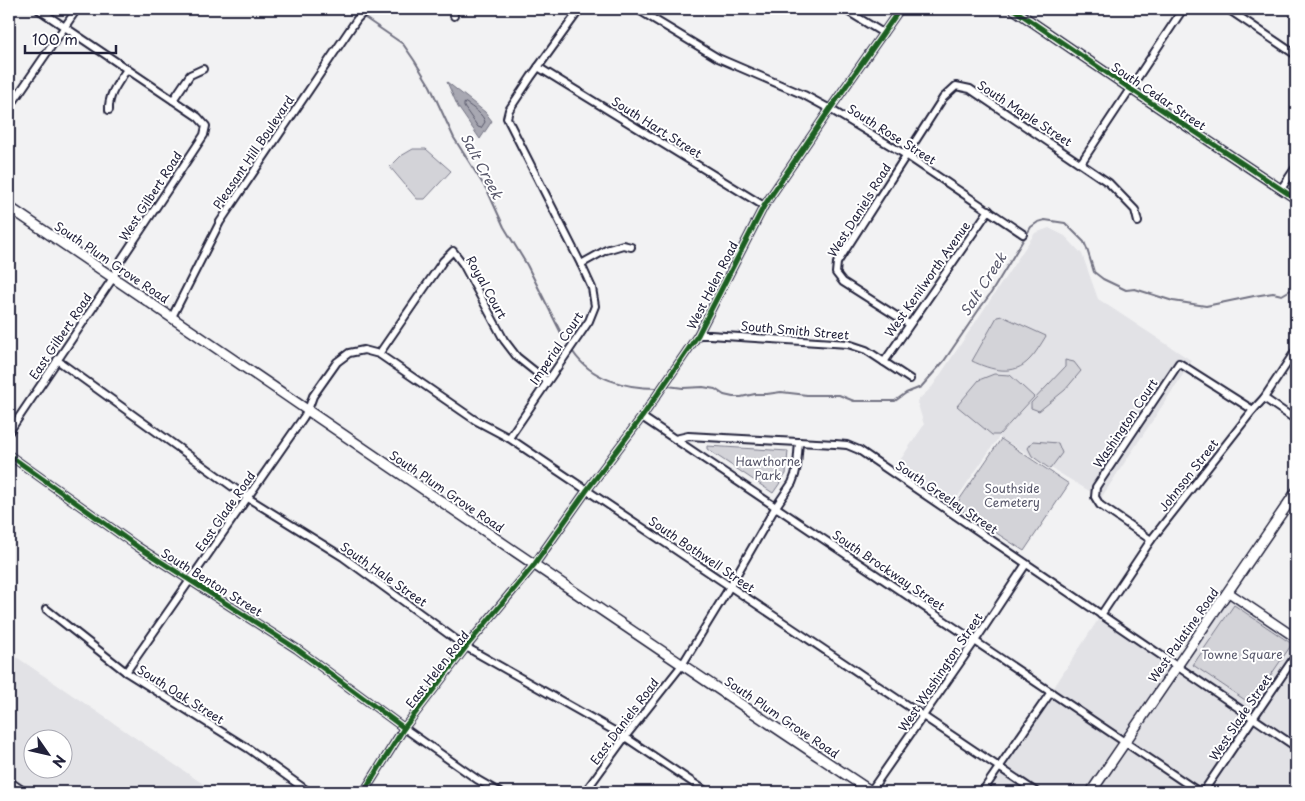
<svg xmlns="http://www.w3.org/2000/svg" width="1305" height="801" font-family="'Playpen Sans',sans-serif">
  <style>
    .built { fill: #e2e2e6; fill-rule: evenodd }
    .green { fill: #d3d3d8; stroke: #7a7a8a }
    .water { fill: #a8a8b2; stroke: #727282 }
    .lines { fill: none; stroke-linecap: round; stroke-linejoin: round }
    .shore { stroke: #58586b; stroke-width: 1 }
    .stream { stroke: #727282; stroke-width: 2 }
    .minor-casing { stroke: #22223b; stroke-width: 10 }
    .tertiary-casing { stroke: #22223b; stroke-width: 11 }
    .secondary-casing { stroke: #22223b; stroke-width: 12 }
    .minor { stroke: #fff; stroke-width: 6 }
    .tertiary { stroke: #fff; stroke-width: 8 }
    .secondary { stroke: #fff; stroke-width: 9 }
    .cycleway-casing { stroke: #fff; stroke-width: 8 }
    .cycleway { stroke: #1b5e20; stroke-width: 5 }
    .labels { text-anchor: middle; dominant-baseline: central; stroke-width: 4; stroke-linejoin: round; paint-order: stroke }
    .street-label { font-size: 12px; fill: #22223b; stroke: #fff }
    .park-label { font-size: 12px; fill: #57576a; stroke: #fff }
    .water-label { font-size: 14px; font-style: italic; fill: #58586b; stroke: #fff }
  </style>
  <rect width="100%" height="100%" fill="#f2f2f3"/>
  <filter id="ink" filterUnits="userSpaceOnUse"><feTurbulence type="fractalNoise" baseFrequency=".02" numOctaves="2"/><feDisplacementMap in="SourceGraphic" scale="10" xChannelSelector="R" yChannelSelector="G"/><feConvolveMatrix kernelMatrix="1 2 1 2 8 2 1 2 1" color-interpolation-filters="sRGB"/></filter>
  <g filter="url(#ink)">
    <!-- built -->
    <g class="built">
      <path d="M1049,228L1065,236L1082,254L1098,299L1192,361L1101,498L999,437L952,505L896,466L924,425L917,401L932,387L1035,233Z"/>
      <path d="M1228,592L1296,638V792H982L1051,692L1101,615L1176,667Z"/>
      <path d="M9,652L215,792H9ZM32,738H62V768H32Z"/>
    </g>
    <!-- green -->
    <g class="green">
      <path d="M413,149H426L451,171L425,199H417L390,167L401,156Z"/>
      <path d="M1002,316L1046,336C1041,344 1036,353 1030,359C1014,377 991,370 972,361L997,317Z"/>
      <path d="M1065,360L1074,362L1081,371L1065,390L1039,411L1031,408V403L1065,367Z"/>
      <path d="M994,374L1010,375L1034,397L999,435H992L957,406L979,380Z"/>
      <path d="M1001,439L1069,484L1024,551L955,506Z"/>
      <path d="M1033,441L1058,443L1062,453L1050,469L1032,456L1028,448Z"/>
      <path d="M707,446L788,451L786,474L773,493L707,449Z"/>
      <path d="M1234,605L1292,644L1251,704L1193,665Z"/>
    </g>
    <!-- water -->
    <path class="water" d="M447,82L485,112L492,121L480,139L458,107Z"/>
    <g class="lines">
      <!-- shore -->
      <path class="shore" d="M466,103C473,108 483,114 485,122L481,128L478,127L464,107V104Z"/>
      <!-- stream -->
      <g class="stream">
        <path d="M351,9L357,13"/>
        <path d="M365,18L403,44L414,60L430,86L454,138L488,192L504,227L527,265L564,339"/>
        <path d="M573,352C591,379 625,388 656,388"/>
        <path d="M668,386L683,388L703,387L715,389L724,395L733,397H741L755,394H767L781,392L807,395H839L854,401H895L906,393L921,387L944,361L980,308L991,293L1031,227L1038,222L1045,220L1065,223L1084,242L1087,249L1094,272L1103,279L1126,290L1135,289L1173,301L1206,306L1254,296L1273,293L1282,295L1294,288L1296,285"/>
      </g>
      <defs>
        <g id="minor">
          <path d="M453,9L454,16"/>
          <path d="M637,9L718,58L804,95L830,109L906,155L1023,234"/>
          <path d="M844,9L883,33"/>
          <path d="M1228,9L1296,55"/>
          <path d="M538,67L764,206"/>
          <path d="M173,100L190,75L203,69"/>
          <path d="M9,108L77,9"/>
          <path d="M109,110C108,94 119,82 127,69"/>
          <path d="M1081,163L1183,9"/>
          <path d="M1281,189L1296,167"/>
          <path d="M581,264L606,250L623,245L631,247"/>
          <path d="M172,317L220,222L336,50L357,19L367,9"/>
          <path d="M909,324L843,282L836,273L837,263L943,98L956,86L970,89L1109,183L1135,210L1138,222"/>
          <path d="M698,335H710L848,344L866,350L910,379"/>
          <path d="M379,354L443,261L453,251L463,264L504,340L517,357L547,381"/>
          <path d="M57,360L248,498L343,557L466,647L625,737L707,792"/>
          <path d="M884,362L989,210"/>
          <path d="M1264,398L1296,420"/>
          <path d="M642,417L1199,792"/>
          <path d="M9,432L113,278L121,260L204,135L206,126L198,117L38,9"/>
          <path d="M509,438L589,321L595,306L592,288L581,264L507,118L509,110L531,77L580,9"/>
          <path d="M675,439L688,436L835,444L847,445L859,450L1296,747"/>
          <path d="M9,455L138,547L297,649L404,728L478,780L499,792"/>
          <path d="M1151,540L1100,505L1095,497L1096,487L1179,363L1253,410"/>
          <path d="M46,609L126,672L249,749L309,792"/>
          <path d="M1101,615L1151,540L1253,410L1264,398L1296,350"/>
          <path d="M126,672L303,418L308,410L313,396L337,362L349,353L364,350L379,354L475,420L509,438L1036,792"/>
          <path d="M9,781L25,792"/>
          <path d="M364,792L404,728L466,647L534,565L587,490L642,417L698,335L764,206L830,109L900,9"/>
          <path d="M585,792L625,737L682,665L726,593L775,508L792,483L795,475L797,466L799,442"/>
          <path d="M870,792L975,641L1026,564"/>
          <path d="M982,792L1051,692"/>
          <path d="M1203,792L1296,655"/>
        </g>
        <g id="tertiary">
          <path d="M1013,9L1129,88L1296,199"/>
          <path d="M1228,592L1296,638"/>
        </g>
        <g id="secondary">
          <path d="M9,207C297,402 583,600 872,792"/>
          <path d="M1091,792L1296,492"/>
        </g>
      </defs>
      <!-- minor casing -->
      <use href="#minor" class="minor-casing"/>
      <!-- tertiary casing -->
      <use href="#tertiary" class="tertiary-casing"/>
      <!-- secondary casing -->
      <use href="#secondary" class="secondary-casing"/>
      <!-- minor -->
      <use href="#minor" class="minor"/>
      <!-- tertiary -->
      <use href="#tertiary" class="tertiary"/>
      <!-- secondary -->
      <use href="#secondary" class="secondary"/>
      <defs>
        <g id="cycleway">
          <path d="M1013,9L1129,88L1296,199"/>
          <path d="M9,455L138,547L297,649L404,728"/>
          <path d="M364,792L404,728L466,647L534,565L587,490L642,417L698,335L764,206L830,109L900,9"/>
        </g>
      </defs>
      <!-- cycleway casing -->
      <use href="#cycleway" class="cycleway-casing"/>
      <!-- cycleway -->
      <use href="#cycleway" class="cycleway"/>
    </g>
  </g>
  <g class="labels">
    <!-- street labels -->
    <g class="street-label">
      <text transform="translate(1159 96) rotate(34)">South Cedar Street</text>
      <text transform="translate(1025 113) rotate(33)">South Maple Street</text>
      <text transform="translate(657 127) rotate(32)">South Hart Street</text>
      <text transform="translate(892 134) rotate(32)">South Rose Street</text>
      <text transform="translate(253 152) rotate(-56)">Pleasant Hill Boulevard</text>
      <text transform="translate(150 196) rotate(-57)">West Gilbert Road</text>
      <text transform="translate(859 210) rotate(-58)">West Daniels Road</text>
      <text transform="translate(112 262) rotate(34)">South Plum Grove Road</text>
      <text transform="translate(927 279) rotate(-55)">West Kenilworth Avenue</text>
      <text transform="translate(712 285) rotate(-63)">West Helen Road</text>
      <text transform="translate(487 287) rotate(61)">Royal Court</text>
      <text transform="translate(795 330) rotate(5)">South Smith Street</text>
      <text transform="translate(60 336) rotate(-56)">East Gilbert Road</text>
      <text transform="translate(556 348) rotate(-56)">Imperial Court</text>
      <text transform="translate(1125 423) rotate(-56)">Washington Court</text>
      <text transform="translate(1188 475) rotate(-52)">Johnson Street</text>
      <text transform="translate(447 491) rotate(34)">South Plum Grove Road</text>
      <text transform="translate(947 497) rotate(34)">South Greeley Street</text>
      <text transform="translate(225 511) rotate(-55)">East Glade Road</text>
      <text transform="translate(702 554) rotate(34)">South Bothwell Street</text>
      <text transform="translate(889 570) rotate(34)">South Brockway Street</text>
      <text transform="translate(384 574) rotate(35)">South Hale Street</text>
      <text transform="translate(212 582) rotate(32)">South Benton Street</text>
      <text transform="translate(1183 635) rotate(-55)">West Palatine Road</text>
      <text transform="translate(437 669) rotate(-52)">East Helen Road</text>
      <text transform="translate(940 672) rotate(-56)">West Washington Street</text>
      <text transform="translate(181 694) rotate(32)">South Oak Street</text>
      <text transform="translate(782 717) rotate(34)">South Plum Grove Road</text>
      <text transform="translate(1240 717) rotate(-56)">West Slade Street</text>
      <text transform="translate(624 721) rotate(-53)">East Daniels Road</text>
    </g>
    <!-- park labels -->
    <g class="park-label">
      <text x="768" y="461">Hawthorne<tspan x="768" dy="14">Park</tspan></text>
      <text x="1012" y="488">Southside<tspan x="1012" dy="14">Cemetery</tspan></text>
      <text x="1242" y="654">Towne Square</text>
    </g>
    <!-- water labels -->
    <g class="water-label">
      <text transform="translate(482 166) rotate(62)">Salt Creek</text>
      <text transform="translate(983 284) rotate(-57)">Salt Creek</text>
    </g>
  </g>
  <!-- margin -->
  <rect width="1305" height="801" fill="none" stroke="#fff" stroke-width="30"/>
  <rect x="15" y="15" width="1275" height="771" fill="none" stroke="#22223b" stroke-width="2" filter="url(#ink)"/>
  <!-- north arrow -->
  <g transform="translate(48 754) rotate(124)"><circle r="24" fill="#ffffff" stroke="#a7a7b1"/>
  <path d="M0-4L9 19L0 12L-9 19Z" fill="#22223b"/>
  <text y="-8" font-size="14" font-weight="bold" text-anchor="middle" fill="#22223b">N</text>
  </g>
  <!-- scale -->
  <path d="M25 45v8h91v-8" fill="none" stroke="#22223b" stroke-width="2.5"/>
  <text x="32" y="45" font-size="15" fill="#22223b" stroke="#ffffff" stroke-width="4" paint-order="stroke">100 m</text>
</svg>
